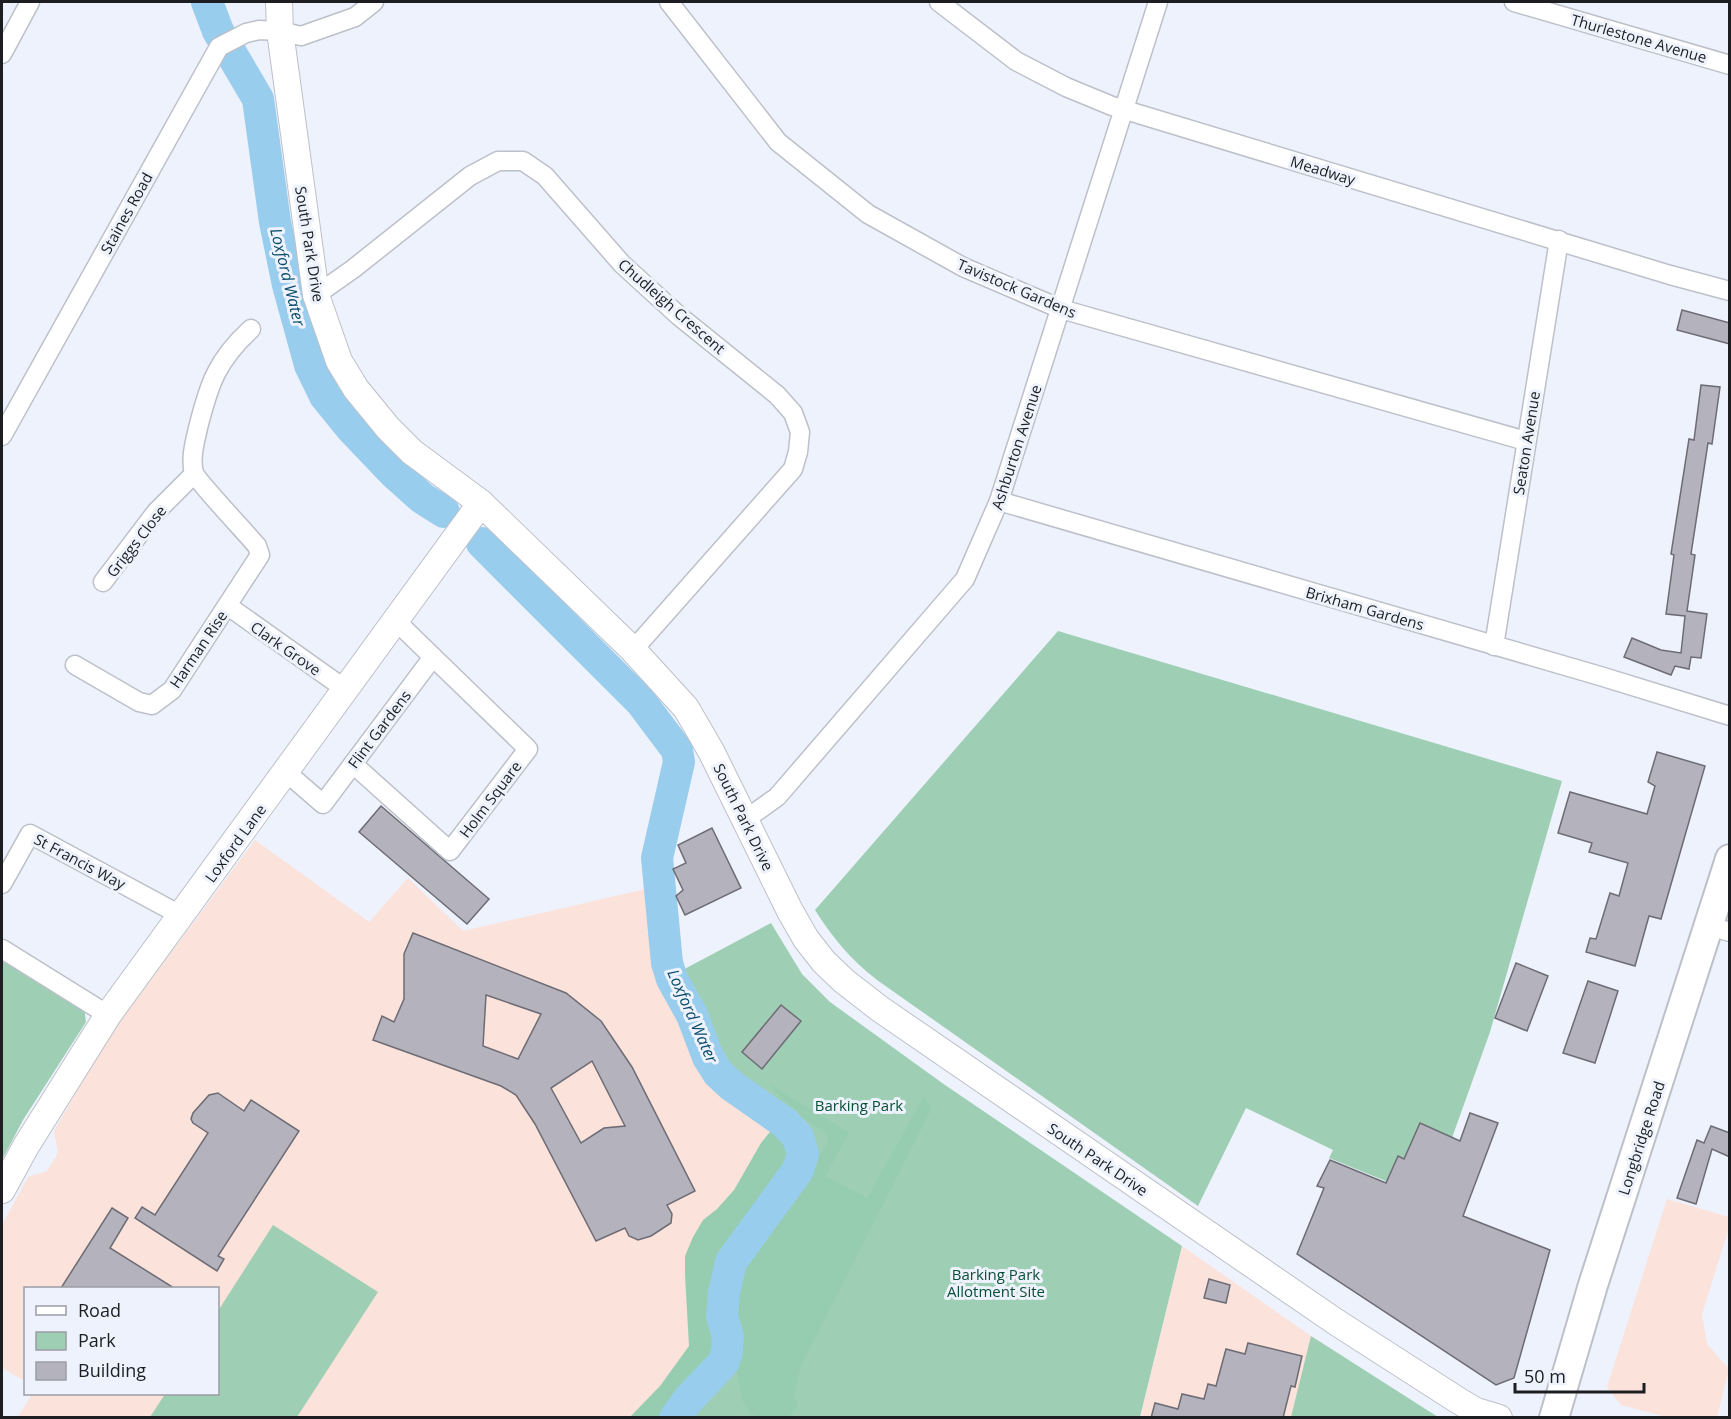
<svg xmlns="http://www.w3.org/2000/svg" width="1731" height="1419" font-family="'Open Sans',sans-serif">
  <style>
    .commercial { fill: #fbe2da }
    .green { fill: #9ecfb4 }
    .forest { fill: #96cdb0 }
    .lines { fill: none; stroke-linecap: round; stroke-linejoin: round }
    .river { stroke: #99cded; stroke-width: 32 }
    .building { fill: #b4b2bc; stroke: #6d6c75; stroke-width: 1.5; fill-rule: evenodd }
    .street-casing { stroke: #bcc0c9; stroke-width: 21 }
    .secondary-casing { stroke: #bcc0c9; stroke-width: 28 }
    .primary-casing { stroke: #bcc0c9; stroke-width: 32 }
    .street { stroke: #fff; stroke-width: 18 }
    .secondary { stroke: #fff; stroke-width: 26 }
    .primary { stroke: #fff; stroke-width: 28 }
    .labels { text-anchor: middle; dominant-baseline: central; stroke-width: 6; stroke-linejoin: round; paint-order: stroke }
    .street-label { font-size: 15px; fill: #1c1e21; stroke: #eef2fc }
    .park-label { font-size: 15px; fill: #074f33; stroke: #eef2fc }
    .water-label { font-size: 16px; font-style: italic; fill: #054969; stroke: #eef2fc }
  </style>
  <rect width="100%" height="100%" fill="#eef2fc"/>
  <!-- commercial -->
  <g class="commercial">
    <path d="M255,840L369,922L408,878L463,931L650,888L659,969L682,1014L701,1063L710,1078L721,1089L786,1136L791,1142L793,1151L792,1158L788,1168L724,1256L719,1267L714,1298V1316L719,1343L718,1353L713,1363L684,1392L665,1417H18L32,1394H218V1288H26L25,1381L2,1368V1225L28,1177L47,1171L58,1153L54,1131L109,1036Z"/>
    <path d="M1667,1199L1729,1217V1228L1702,1314L1707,1344L1729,1369L1717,1417H1666L1621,1405L1607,1387Z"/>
    <path d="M1182,1246L1311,1336L1438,1418H1140Z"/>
  </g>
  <!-- green -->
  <g class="green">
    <path d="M1058,631L1562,781L1490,1032L1430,1199L1329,1158L1333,1150L1246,1108L1198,1206L877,980C851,960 832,937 815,910Z"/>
    <path d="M771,923L802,974L830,1002L945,1085L1182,1246L1140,1417H681C696,1397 725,1380 731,1354C735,1339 728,1328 727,1314C726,1303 730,1274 735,1265C751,1235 816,1175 805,1142C796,1113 740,1092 720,1068C708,1053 704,1031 697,1014C691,1000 682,987 675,974Z"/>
    <path d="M2,961L84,1007L86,1022L23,1120L2,1160Z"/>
    <path d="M273,1225L378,1292L297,1417H150L165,1394H218V1311Z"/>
    <path d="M1311,1336L1438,1417H1291Z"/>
  </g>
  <!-- forest -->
  <g class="forest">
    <path d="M770,1084L849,1133L825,1176L867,1198L924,1096L932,1108L801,1366L794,1395L798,1403L794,1412L788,1417H758L751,1414L743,1402L736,1368L729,1361L731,1355L733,1338L727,1313L734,1266L800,1175C809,1151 827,1160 828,1136C821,1128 817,1127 808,1122C804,1119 801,1116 798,1112C789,1102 777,1097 770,1084Z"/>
    <path d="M774,1127L791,1142L792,1158L788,1168L724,1256C716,1273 712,1295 714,1315C715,1327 721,1340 718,1352C713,1368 695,1379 685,1391C678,1399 672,1409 665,1417H630L660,1386L689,1346L685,1275V1256L693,1237L703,1220L717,1209L734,1190L761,1143Z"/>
  </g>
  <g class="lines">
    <!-- river -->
    <g class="river">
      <path d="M207,2L218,31L258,99L275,222L288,285L310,365L325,396L351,428L393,472L422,498L444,512"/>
      <path d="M482,543L641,702L677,750L679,762L657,858L667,963L672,979L692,1015L708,1057L718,1073L732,1086L785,1123L798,1137L803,1154L798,1170L731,1262L724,1293L722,1316L728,1337L727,1352L723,1363L688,1400L675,1418"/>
    </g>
  </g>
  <!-- building -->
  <g class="building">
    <path d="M1682,310L1730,323V344L1677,330Z"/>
    <path d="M1701,385L1720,387L1712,444L1708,443L1691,554L1695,555L1687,611L1707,614L1701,658L1691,657L1689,669L1675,666L1671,675L1624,657L1632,638L1661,650L1681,653L1685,616L1666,614L1674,555L1671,554L1689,439L1694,440Z"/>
    <path d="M1657,752L1705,766L1661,919L1649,916L1635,966L1586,952L1590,938L1596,939L1610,893L1619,896L1628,863L1589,852L1592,843L1558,833L1570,792L1647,814L1655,786L1648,782Z"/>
    <path d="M381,806L489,899L467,924L359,832Z"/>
    <path d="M712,828L741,888L685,915L676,896L683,890L673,869L686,863L678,845Z"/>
    <path d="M413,933L566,993L601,1021L632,1067L695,1191L667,1205L672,1214L671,1223L651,1236L638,1240L629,1236L625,1228L596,1241L535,1124L516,1095L501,1086L373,1040L382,1016L394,1022L404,999V954ZM486,995L541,1014L518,1059L483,1046ZM592,1061L625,1126L604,1128L581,1143L551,1088Z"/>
    <path d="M1516,963L1548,976L1527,1031L1495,1018Z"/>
    <path d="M1588,981L1618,991L1595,1063L1563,1053Z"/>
    <path d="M781,1005L801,1021L762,1069L742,1052Z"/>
    <path d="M218,1093L244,1111L251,1100L299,1131L218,1256L224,1259L217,1271L135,1218L142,1207L155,1215L208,1133L193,1123L191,1119L193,1113L209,1095Z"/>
    <path d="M1470,1113L1498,1123L1463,1216L1550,1250L1514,1378L1496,1385L1297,1254L1324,1188L1317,1186L1330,1160L1386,1183L1398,1156L1404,1159L1420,1123L1460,1141Z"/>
    <path d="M1711,1126L1730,1133V1157L1712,1149L1696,1204L1677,1198L1697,1140L1704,1143Z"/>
    <path d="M112,1208L128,1218L110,1248L174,1288H61Z"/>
    <path d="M1209,1279L1230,1285L1226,1303L1204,1298Z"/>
    <path d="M1248,1343L1302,1356L1295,1387L1291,1386L1283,1418H1151L1155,1403L1178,1409L1182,1394L1204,1399L1208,1384L1216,1386L1226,1349L1245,1354Z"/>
  </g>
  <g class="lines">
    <defs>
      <g id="street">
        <path d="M669,2L778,142L868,214L963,267L1061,309L1526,441"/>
        <path d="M939,2L1016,61L1066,87L1112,106L1670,275L1730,291"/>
        <path d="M1514,2L1730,65"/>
        <path d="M2,54L30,2"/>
        <path d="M316,295L353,269L470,176L498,161H523L545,176L622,264L679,316L777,395L793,413L800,432L798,452L793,469L633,650"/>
        <path d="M2,436L219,47L246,33L259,30L280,31L301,36L355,17L374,2"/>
        <path d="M999,501L1600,676L1730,716"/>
        <path d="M103,582L156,512L194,474"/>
        <path d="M228,606L345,689"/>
        <path d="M1494,646L1559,240"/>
        <path d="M75,665L139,702L152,705L172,690L260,555L257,546C248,535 197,481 194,473C190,459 195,441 198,428C209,384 217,360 251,329"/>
        <path d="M353,764L450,851L528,749L433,657"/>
        <path d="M286,772L323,804L433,657L395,620"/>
        <path d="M746,819L777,797L965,579L999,501L1158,2"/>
        <path d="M2,884L30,834L182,916"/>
        <path d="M1709,926L1730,932"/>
        <path d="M2,949L108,1015"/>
      </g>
      <g id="secondary">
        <path d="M279,2L280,31L316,295L339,361L356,389L388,428L412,452L481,503L633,650L686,708L711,751L790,911L806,939L824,962L844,981L880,1009L1336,1322L1459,1401L1476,1411L1499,1418"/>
        <path d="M2,1190L26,1146L108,1015L481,503"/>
      </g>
      <path id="primary" d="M1554,1418L1593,1285L1730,859"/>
    </defs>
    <!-- street casing -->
    <use href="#street" class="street-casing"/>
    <!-- secondary casing -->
    <use href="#secondary" class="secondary-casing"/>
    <!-- primary casing -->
    <use href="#primary" class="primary-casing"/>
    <!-- street -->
    <use href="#street" class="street"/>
    <!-- secondary -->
    <use href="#secondary" class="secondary"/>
    <!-- primary -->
    <use href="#primary" class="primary"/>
  </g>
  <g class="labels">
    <!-- street labels -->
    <g class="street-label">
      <text transform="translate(1639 38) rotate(16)">Thurlestone Avenue</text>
      <text transform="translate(1323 170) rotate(17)">Meadway</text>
      <text transform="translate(126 213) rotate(-61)">Staines Road</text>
      <text transform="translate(310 244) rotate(81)">South Park Drive</text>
      <text transform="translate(1017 288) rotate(23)">Tavistock Gardens</text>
      <text transform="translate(672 306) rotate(41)">Chudleigh Crescent</text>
      <text transform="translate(1526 443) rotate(-81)">Seaton Avenue</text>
      <text transform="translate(1016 447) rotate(-72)">Ashburton Avenue</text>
      <text transform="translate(136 541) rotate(-52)">Griggs Close</text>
      <text transform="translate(1365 608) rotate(16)">Brixham Gardens</text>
      <text transform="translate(286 648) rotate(35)">Clark Grove</text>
      <text transform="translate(198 649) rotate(-56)">Harman Rise</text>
      <text transform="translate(379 729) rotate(-53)">Flint Gardens</text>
      <text transform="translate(490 799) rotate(-53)">Holm Square</text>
      <text transform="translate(744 817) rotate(64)">South Park Drive</text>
      <text transform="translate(235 843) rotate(-54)">Loxford Lane</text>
      <text transform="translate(80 861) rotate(28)">St Francis Way</text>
      <text transform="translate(1641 1138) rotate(-72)">Longbridge Road</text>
      <text transform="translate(1098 1159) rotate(34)">South Park Drive</text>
    </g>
    <!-- park labels -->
    <g class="park-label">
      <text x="859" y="1105">Barking Park</text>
      <text x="996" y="1274">Barking Park<tspan x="996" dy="17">Allotment Site</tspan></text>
    </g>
    <!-- water labels -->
    <g class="water-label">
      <text transform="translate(288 277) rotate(76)">Loxford Water</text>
      <text transform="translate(693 1016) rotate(66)">Loxford Water</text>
    </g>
  </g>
  <!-- border -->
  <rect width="1731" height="1419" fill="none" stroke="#1c1e21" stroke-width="6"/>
  <!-- legend -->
  <rect x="24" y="1287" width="195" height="108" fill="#eef2fc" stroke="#9a9da4" stroke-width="1.5"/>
  <rect x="36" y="1306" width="30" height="9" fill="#ffffff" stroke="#9a9da4" stroke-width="1.5"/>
  <text x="78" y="1317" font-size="18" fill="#1c1e21">Road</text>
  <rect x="36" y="1332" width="30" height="18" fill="#9ecfb4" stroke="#9a9da4" stroke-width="1.5"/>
  <text x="78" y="1347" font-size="18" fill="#1c1e21">Park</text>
  <rect x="36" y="1362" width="30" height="18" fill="#b4b2bc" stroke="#9a9da4" stroke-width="1.5"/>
  <text x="78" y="1377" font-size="18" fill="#1c1e21">Building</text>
  <!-- scale -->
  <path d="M1515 1383v9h129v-9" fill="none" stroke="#1c1e21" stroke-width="3"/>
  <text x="1524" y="1383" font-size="18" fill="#1c1e21" stroke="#eef2fc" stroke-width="4.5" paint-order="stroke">50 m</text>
</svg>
